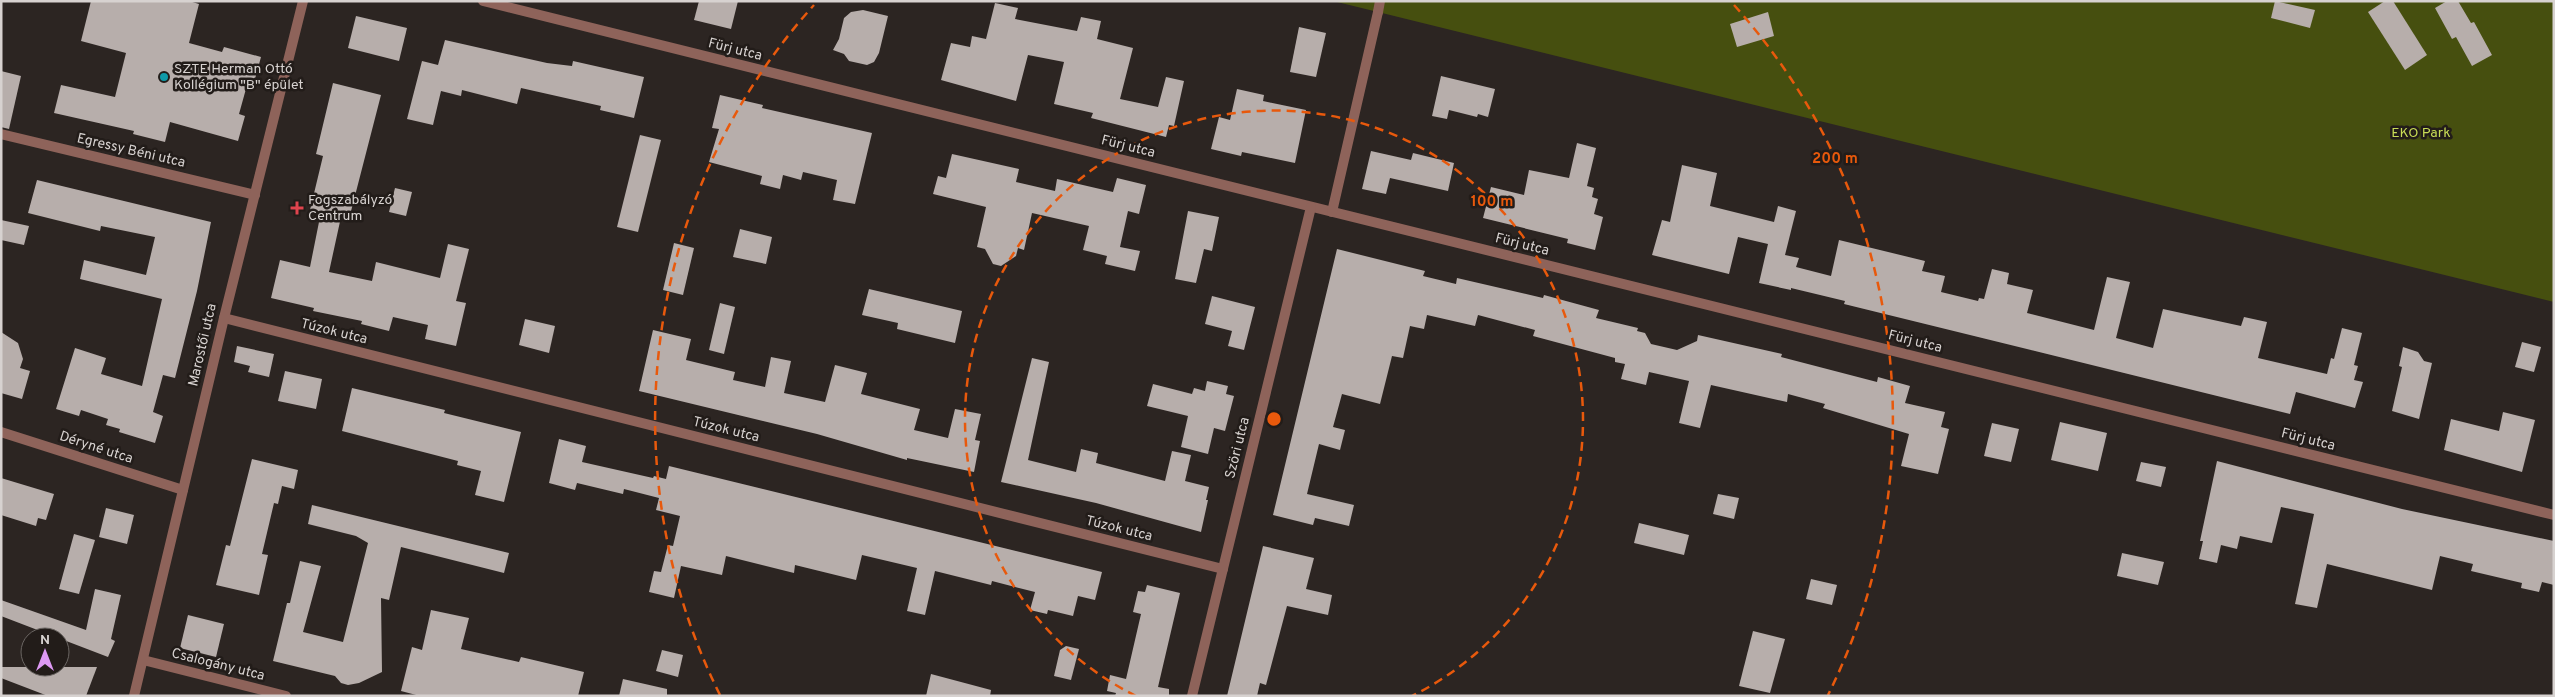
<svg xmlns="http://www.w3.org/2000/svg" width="2555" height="697" font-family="Overpass,sans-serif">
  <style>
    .green { fill: #464f0f }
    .building { fill: #b7aeab }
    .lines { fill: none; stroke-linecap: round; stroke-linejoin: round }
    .lane { stroke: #8e635a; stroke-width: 10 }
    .street { stroke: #8e635a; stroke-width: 10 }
    .ring { fill: none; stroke: #e8590c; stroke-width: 2.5; stroke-dasharray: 9 6 }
    .culture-dot { fill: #0f9aa8; stroke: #221c19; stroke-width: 2 }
    .health-dot { fill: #e0444e; stroke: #221c19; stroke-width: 2 }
    .labels { text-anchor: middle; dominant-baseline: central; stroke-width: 5; stroke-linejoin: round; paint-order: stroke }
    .street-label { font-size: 14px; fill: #d7d2d0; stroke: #221c19 }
    .poi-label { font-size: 14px; fill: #d7d2d0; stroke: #221c19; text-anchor: start }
    .park-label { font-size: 14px; fill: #c9dd56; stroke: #221c19 }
    .centre { fill: #e8590c; stroke: #221c19; stroke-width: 2.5 }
    .ring-label { font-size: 15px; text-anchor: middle; font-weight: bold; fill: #e8590c; stroke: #221c19; stroke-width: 5; stroke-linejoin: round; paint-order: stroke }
  </style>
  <rect width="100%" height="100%" fill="#2c2522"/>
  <!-- green -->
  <path class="green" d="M1333,1H2554V302L1378,12Z"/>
  <!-- building -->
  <g class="building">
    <path d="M91,1H189L199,4L189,43L222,52L224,47L261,57L255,79L249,78L239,114L245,116L238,141L170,122L165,142L133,134L134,131L54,113L61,85L115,97L126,53L81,41Z"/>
    <path d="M699,1H738L731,29L694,20Z"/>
    <path d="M2275,1L2315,10L2310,28L2271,18Z"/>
    <path d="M2385,1H2393L2427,55L2405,70L2368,12Z"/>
    <path d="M2447,1H2458L2471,23L2474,22L2492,55L2472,66L2456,37L2452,39L2435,8Z"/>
    <path d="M995,3L1018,8L1015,19L1077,31L1081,17L1101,21L1097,39L1133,48L1120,99L1158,107L1166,77L1184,81L1174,126L1169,125L1166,137L1091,118L1093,113L1054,104L1064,62L1028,55L1016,101L941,80L951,43L970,47L972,36L986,39Z"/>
    <path d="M863,10L888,16L879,53L874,62L867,65L849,61L844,54L833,50L839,39L844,18L851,12Z"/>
    <path d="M1768,12L1774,36L1737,47L1730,24Z"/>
    <path d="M356,16L407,28L399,61L348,48Z"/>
    <path d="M1299,27L1326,33L1316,77L1290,72Z"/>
    <path d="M445,40L547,63L572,66L573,61L644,77L634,118L600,110L601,106L521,88L517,104L462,90L461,96L441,91L433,125L407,119L422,61L438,65Z"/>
    <path d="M1,71L21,76L9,129L1,127Z"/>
    <path d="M1441,76L1495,89L1488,117L1478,114L1477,117L1449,110L1447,119L1432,116Z"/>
    <path d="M333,83L381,95L349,219L341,217L329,272L372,281L376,262L440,278L448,244L469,249L456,301L466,303L456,346L425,339L428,325L393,317L389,331L361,324L362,321L313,311L314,308L271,298L280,260L310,267L321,212L310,210L323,156L316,154Z"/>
    <path d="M1237,89L1264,95L1263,101L1306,110L1295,163L1242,152L1241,156L1211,149L1219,117L1230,120Z"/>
    <path d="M720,95L763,105L762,108L872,133L855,204L833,200L837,180L803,172L801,180L783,175L780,189L760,184L762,176L709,162L719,129L712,128Z"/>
    <path d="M640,135L661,140L638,232L617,227Z"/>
    <path d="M1577,143L1596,148L1587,186L1594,188L1592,197L1598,199L1594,214L1603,217L1595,250L1567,243L1568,239L1483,218L1491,187L1524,195L1529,170L1569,178Z"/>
    <path d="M1371,151L1411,160L1413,153L1454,163L1448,191L1390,178L1386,194L1362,189Z"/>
    <path d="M952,154L1019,169L1016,182L1055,191L1057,179L1113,192L1117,178L1146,185L1139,214L1128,211L1120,247L1140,251L1135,271L1105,264L1107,256L1083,250L1089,226L1032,213L1024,250L1018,248L1016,256L1001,266L993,264L985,249L977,247L986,207L933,194L938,176L946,178Z"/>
    <path d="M1682,165L1717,173L1710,206L1774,222L1778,206L1796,211L1785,255L1799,258L1796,267L1831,276L1839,240L1925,261L1922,271L1945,276L1941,292L1978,301L1979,298L1984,299L1992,269L2009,273L2007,284L2033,290L2027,313L2094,330L2107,277L2130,282L2116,338L2153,348L2163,309L2241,326L2244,317L2267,322L2258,358L2327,374L2331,358L2334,359L2342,328L2362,333L2354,365L2358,366L2354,380L2363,382L2355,408L2296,392L2290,414L1844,304L1845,301L1791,288V290L1759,283L1768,244L1738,237L1729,274L1652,255L1662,220L1670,222Z"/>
    <path d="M37,180L211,222L197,291L175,378L163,375L153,412L163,416L155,443L119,432L120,429L106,425L108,419L81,410L79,416L56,409L75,348L106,358L101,374L142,386L162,299L80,279L84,260L146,275L155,237L101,226L100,231L28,213Z"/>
    <path d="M395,188L412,192L406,216L389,212Z"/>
    <path d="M1188,211L1219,217L1212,251L1204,249L1196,283L1175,279Z"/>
    <path d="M1,220L29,226L24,245L1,240Z"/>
    <path d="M740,229L772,237L766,264L733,257Z"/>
    <path d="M674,243L694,248L683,295L663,290Z"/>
    <path d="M1337,249L1425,271L1423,276L1456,284L1457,278L1543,298L1544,295L1599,310L1596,318L1638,328L1637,331L1645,333L1651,344L1677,350L1697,341L1698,335L1782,354L1781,357L1877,382L1878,377L1910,386L1905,403L1945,412L1941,427L1949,429L1938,474L1901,466L1909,434L1823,408L1825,404L1788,394L1787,402L1711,385L1700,428L1679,423L1689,381L1649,372L1646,385L1621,379L1625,364L1615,362V358L1533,336L1535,330L1478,315L1475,326L1427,315L1424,329L1410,326L1403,358L1392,356L1380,404L1342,394L1333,427L1345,430L1340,450L1319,444L1307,494L1354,505L1349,526L1315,518L1313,525L1273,515Z"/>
    <path d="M869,289L962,311L955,343L897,329L898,323L862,315Z"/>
    <path d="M1212,296L1255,307L1244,350L1228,346L1232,331L1205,324Z"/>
    <path d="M720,303L735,307L724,354L709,350Z"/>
    <path d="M525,319L555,326L549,353L519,345Z"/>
    <path d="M653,330L691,339L686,360L735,372L733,380L765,387L771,357L791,361L784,393L825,402L835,365L867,373L861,394L920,409L914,430L948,438L955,409L981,414L975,440L980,441L974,472L907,458V460L817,434L639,391Z"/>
    <path d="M1,332L18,343L23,359L20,368L30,371L22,399L1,393Z"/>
    <path d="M2522,342L2541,347L2534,372L2515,367Z"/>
    <path d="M237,346L274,354L269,377L248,372L250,366L234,362Z"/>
    <path d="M2403,347L2418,352L2424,361L2432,363L2419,419L2392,411L2402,367L2399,366Z"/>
    <path d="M1032,358L1049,362L1028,460L1076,472L1081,449L1098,453L1096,463L1165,481L1172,451L1191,455L1185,481L1209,487L1206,500H1208L1201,532L1096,503L1001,482Z"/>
    <path d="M285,371L322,379L316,409L278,401Z"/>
    <path d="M1207,381L1228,386L1226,394L1234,396L1225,431L1214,428L1208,454L1181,447L1188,416L1147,406L1153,384L1192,394L1194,388L1205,391Z"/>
    <path d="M352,388L445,410L444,413L521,432L504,502L475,495L481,471L457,465L458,461L342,431Z"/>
    <path d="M2503,412L2535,420L2522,472L2444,450L2451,419L2499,431Z"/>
    <path d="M2060,422L2107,433L2098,471L2051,460Z"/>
    <path d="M1992,423L2019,429L2011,462L1984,456Z"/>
    <path d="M559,439L586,446L582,462L653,478L654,476L666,479L669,466L1102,572L1095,600L1078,596L1073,616L1048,610L1047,614L1030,610L1035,592L992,581L991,585L935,571L925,615L907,611L917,568L862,555L856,580L795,565L794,573L726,556L722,575L681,566L674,598L649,592L654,571L661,572L668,545L673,546L680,516L656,510L659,498L624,489L623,494L577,483L575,490L549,483Z"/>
    <path d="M252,459L298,470L294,489L282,486L278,504L274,503L262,554L268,555L259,595L216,585L226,545L230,546Z"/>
    <path d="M2217,461L2402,509L2554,541V585L2542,582L2539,592L2521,588L2522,583L2471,571L2473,564L2440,556L2432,590L2327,564L2317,608L2295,604L2314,514L2281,507L2272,543L2240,536L2237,549L2221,545L2217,563L2199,559L2203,541H2200Z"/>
    <path d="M2141,462L2166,467L2161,487L2136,481Z"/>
    <path d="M1,478L54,494L46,520L38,518L36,526L1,515Z"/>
    <path d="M1718,494L1739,498L1734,519L1713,514Z"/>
    <path d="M312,505L509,553L504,573L401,547L389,600L381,598L382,672L359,683L348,685L341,683L335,676L273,661L287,603H290L300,561L321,566L303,632L343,642L368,543L356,536L308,524Z"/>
    <path d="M106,508L134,515L127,544L99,537Z"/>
    <path d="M1639,523L1689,535L1684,555L1634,543Z"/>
    <path d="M74,534L95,540L79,594L59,589Z"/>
    <path d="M1263,546L1314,558L1306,589L1332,595L1328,615L1287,606L1266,685L1260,683L1257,696H1227Z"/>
    <path d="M2122,553L2164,562L2158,585L2117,576Z"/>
    <path d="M1811,579L1837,585L1832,605L1806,599Z"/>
    <path d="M1147,585L1180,593L1158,687L1169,689V696H1115L1116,693L1107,691L1110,675L1126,679L1141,614L1133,612L1138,591L1145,592Z"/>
    <path d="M95,589L121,595L111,639L115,641L108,657L1,616V600L86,630Z"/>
    <path d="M431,610L469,618L461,649L519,662L521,657L584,672L578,696H420L401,691L412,647L422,650Z"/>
    <path d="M188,615L224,624L216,657L180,648Z"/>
    <path d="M1753,631L1785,639L1770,693L1739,686Z"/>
    <path d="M1066,646L1079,649L1071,680L1054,676L1060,650Z"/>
    <path d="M662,650L683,655L678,677L656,671Z"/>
    <path d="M1,667H97L86,696H48L1,678Z"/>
    <path d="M931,674L991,690L990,696H926Z"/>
    <path d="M623,679L667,689V696H619Z"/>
  </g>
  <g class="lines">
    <!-- lane -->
    <path class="lane" d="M1378,12L1380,1"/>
    <!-- street -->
    <g class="street">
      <path d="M483,1L2554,515"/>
      <path d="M1,134L255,195"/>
      <path d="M1332,212L1378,12"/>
      <path d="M224,318L1223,569"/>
      <path d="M1,432L183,490"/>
      <path d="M143,660L286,696"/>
      <path d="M134,696L224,318L303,1"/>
      <path d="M1192,696L1311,207"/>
    </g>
  </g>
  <!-- distance rings -->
  <g class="ring">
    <path d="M1136 696A309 309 0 1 1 1412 696"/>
    <path d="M720 695A619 619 0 0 1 814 5M1734 5A619 619 0 0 1 1828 695"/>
  </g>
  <!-- markers -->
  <circle class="culture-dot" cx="164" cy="77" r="5"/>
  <path class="health-dot" d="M294.5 200.5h5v5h5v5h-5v5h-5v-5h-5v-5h5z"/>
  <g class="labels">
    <!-- street labels -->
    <g class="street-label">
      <text transform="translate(735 50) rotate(14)">Fürj utca</text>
      <text transform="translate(1128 147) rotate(14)">Fürj utca</text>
      <text transform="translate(131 151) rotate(13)">Egressy Béni utca</text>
      <text transform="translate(1522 245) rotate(14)">Fürj utca</text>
      <text transform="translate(334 332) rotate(14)">Túzok utca</text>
      <text transform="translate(1915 342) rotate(14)">Fürj utca</text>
      <text transform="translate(203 345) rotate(-77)">Marostői utca</text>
      <text transform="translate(726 430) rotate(14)">Túzok utca</text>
      <text transform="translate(2308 440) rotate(14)">Fürj utca</text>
      <text transform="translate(96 448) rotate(18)">Déryné utca</text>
      <text transform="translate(1238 448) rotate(-76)">Szöri utca</text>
      <text transform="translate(1119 529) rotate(14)">Túzok utca</text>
      <text transform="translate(218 665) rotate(14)">Csalogány utca</text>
    </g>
    <!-- poi labels -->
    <g class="poi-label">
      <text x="174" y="69">SZTE Herman Ottó<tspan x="174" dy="16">Kollégium "B" épület</tspan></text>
      <text x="308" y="200">Fogszabályzó<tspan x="308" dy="16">Centrum</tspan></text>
    </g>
    <!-- park labels -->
    <g class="park-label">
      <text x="2421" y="133">EKO Park</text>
    </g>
  </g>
  <circle cx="1274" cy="419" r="8" class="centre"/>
  <g class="ring-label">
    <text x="1835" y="163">200 m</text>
    <text x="1492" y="206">100 m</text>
  </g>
  <!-- border -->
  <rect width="2555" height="697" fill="none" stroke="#d7d2d0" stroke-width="5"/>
  <!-- north arrow -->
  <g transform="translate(45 652)"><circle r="24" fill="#221c19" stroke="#6a6562"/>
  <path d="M0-4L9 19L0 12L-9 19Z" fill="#dd99f3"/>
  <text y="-8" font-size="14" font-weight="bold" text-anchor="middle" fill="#d7d2d0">N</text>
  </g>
</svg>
